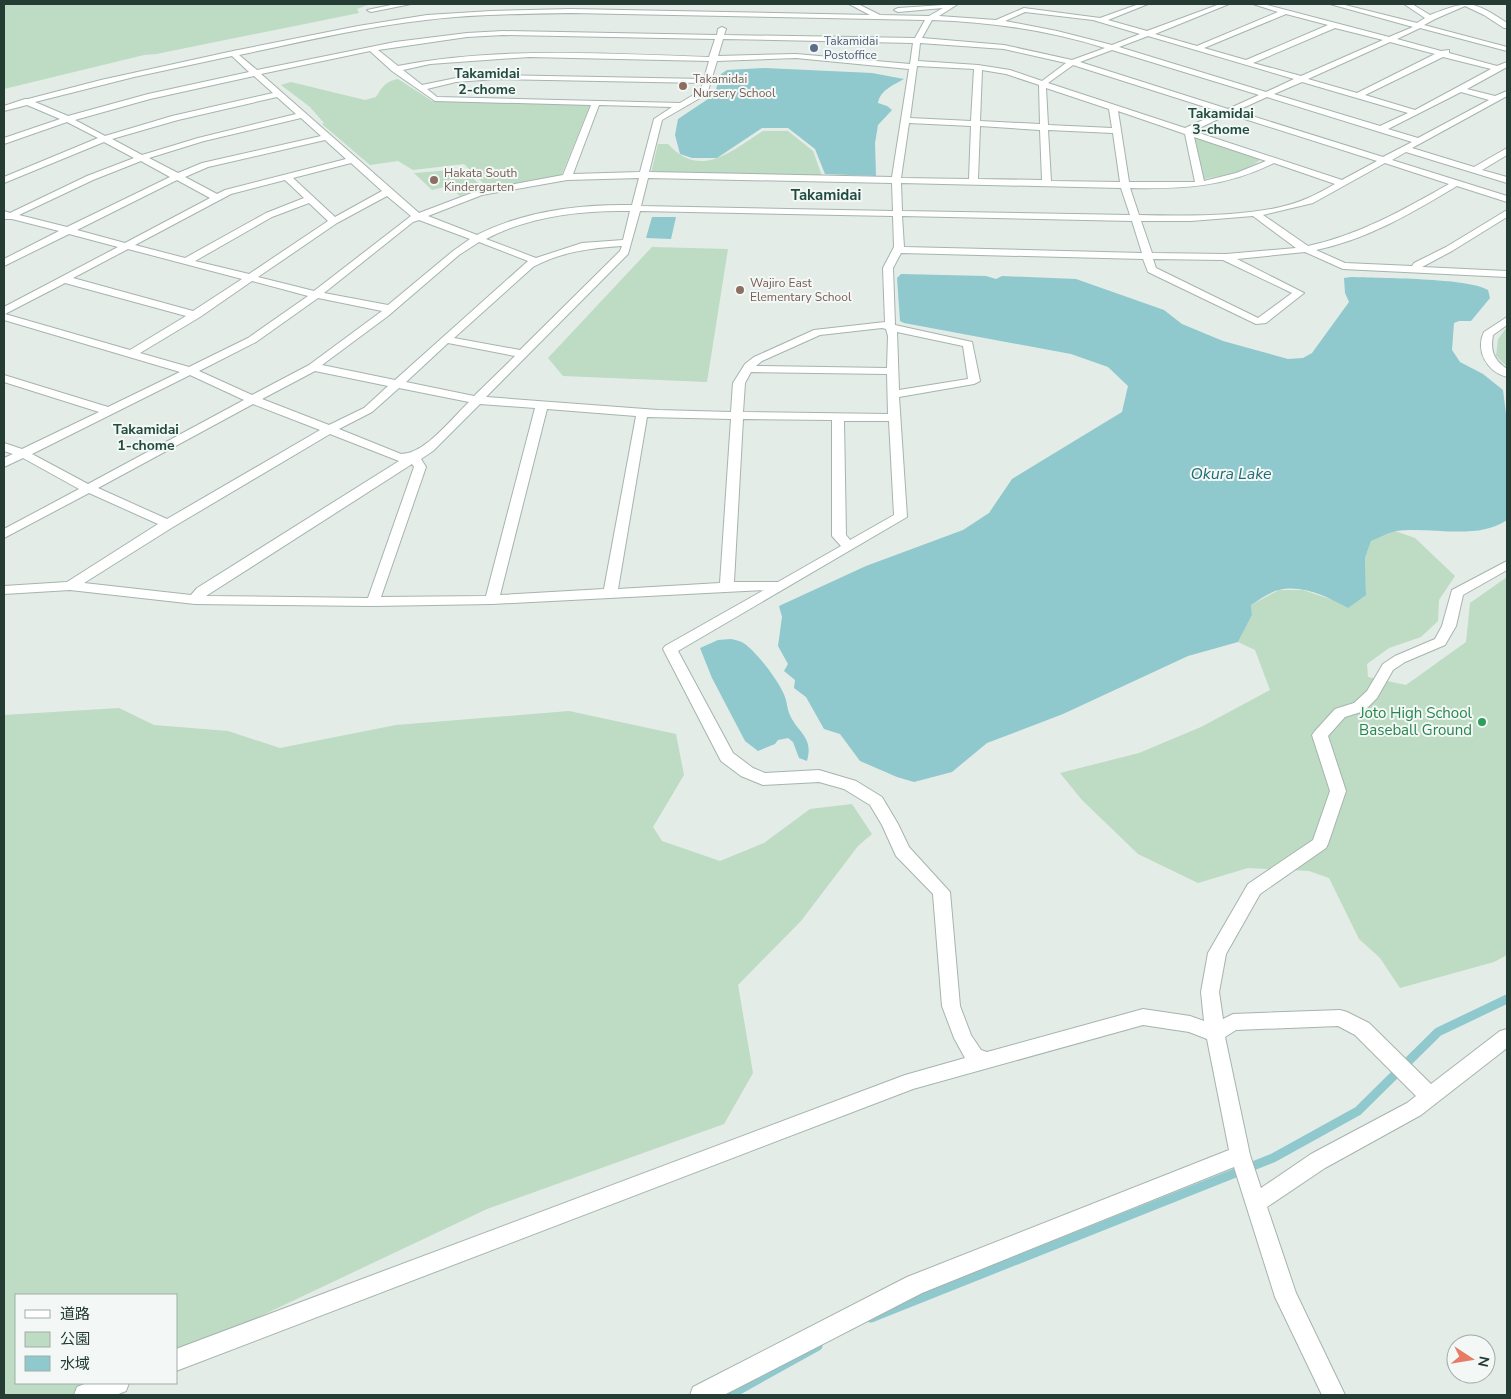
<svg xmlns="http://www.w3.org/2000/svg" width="1511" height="1399" font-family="'Nunito Sans','Noto Sans JP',sans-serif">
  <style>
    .green { fill: #bedbc3 }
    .water { fill: #8fc8cd }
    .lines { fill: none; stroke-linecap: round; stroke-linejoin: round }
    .stream { stroke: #8fc8cd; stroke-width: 9 }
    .minor-casing { stroke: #a6b4ae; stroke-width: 2 }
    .minor { fill: #fff; fill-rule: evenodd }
    .service-dot { fill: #5c6f8a; stroke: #f3f8f6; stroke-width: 2 }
    .education-dot { fill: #8d6e63; stroke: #f3f8f6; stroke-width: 2 }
    .leisure-dot { fill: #2e9e5b; stroke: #f3f8f6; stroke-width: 2 }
    .labels { text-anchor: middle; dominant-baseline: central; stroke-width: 4; stroke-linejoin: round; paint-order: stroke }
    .far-service-label { font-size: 12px; fill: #4e5e75; stroke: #f3f8f6; text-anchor: start }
    .far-education-label { font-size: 12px; fill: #785e54; stroke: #f3f8f6; text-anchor: start }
    .far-neighbourhood-label { font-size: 14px; font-weight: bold; fill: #214c3f; stroke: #f3f8f6 }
    .far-quarter-label { font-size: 15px; font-weight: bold; fill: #214c3f; stroke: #f3f8f6 }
    .leisure-label { font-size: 15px; fill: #27864d; stroke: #f3f8f6; text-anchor: end }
    .water-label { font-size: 16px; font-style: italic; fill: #226c73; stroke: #f3f8f6 }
  </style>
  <rect width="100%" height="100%" fill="#e3ece7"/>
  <!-- green -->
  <g class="green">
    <path d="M4,4H370L357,9L359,13L156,54L144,55L4,89Z"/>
    <path d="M398,79L432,101L590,105L561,176L489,189L464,164L413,170L398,161L370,165L322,124L324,123L310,107L281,85L291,82L365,100L376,97C382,87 386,81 398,79Z"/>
    <path d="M763,131H788L813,151L822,176L651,173L658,144H668C701,180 731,151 763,131Z"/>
    <path d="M1199,137L1261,159C1246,173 1224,175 1204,179L1195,138Z"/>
    <path d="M464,169L482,187L460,196L449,186L432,190L414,173Z"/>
    <path d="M652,247L728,249L707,382L563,376L548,358Z"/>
    <path d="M1507,327V367L1496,356L1498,339Z"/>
    <path d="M1395,531L1415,538L1455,576L1439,600L1438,621L1421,637L1389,648L1367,664L1368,677L1406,685L1466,642L1470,603L1507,577V955L1494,962L1400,988L1380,958L1359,939L1329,878L1309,871L1248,868L1198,883L1138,854L1082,800L1060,773L1139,753L1201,727L1270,690L1255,650L1238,642L1252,615L1251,605L1279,590H1303L1333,600L1366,595L1365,558L1371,541Z"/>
    <path d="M119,708L154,725L228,731L280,748L396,725L569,711L676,734L684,775L653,827L662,841L720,861L764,843L810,809L852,804L872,834L858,846L801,921L738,985L753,1073L724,1124L487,1209L176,1356V1295H16V1383H119L92,1395H4V715Z"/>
  </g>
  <!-- water -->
  <g class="water">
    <path d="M765,68L872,73L904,79C894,85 880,90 878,103L887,106L892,110L878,125L875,143L876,176L825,174L815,149L788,128H762L717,158H692L680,154L675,135L678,119L714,95L721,74L727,70Z"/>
    <path d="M652,217H676L671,239L646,238Z"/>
    <path d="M901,274L986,276L996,279L1002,276L1076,279L1164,310L1182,324L1223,341L1288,359L1303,358L1312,353L1349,302L1345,293L1344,278L1351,277C1377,278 1470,278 1488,290L1490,298L1471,321H1459L1454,323L1452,350L1460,362L1483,374L1503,390L1507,422V520C1476,541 1432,526 1396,531C1388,533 1379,538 1371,541L1365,558L1366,595L1348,608C1328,597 1302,584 1279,590C1270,592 1259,600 1251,605L1252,615L1238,642L1188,656L1063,714L987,743L952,772L914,782L897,777L860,761L840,734L824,729L806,697L794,688L795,680L784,671L788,664L778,646L782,617L779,606L866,566L963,530L989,513L1012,479L1122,412L1128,386L1108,367L1071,354L904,323L900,321L897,278Z"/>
    <path d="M731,639C735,640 741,641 745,644C758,654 780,682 785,697C787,702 787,708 789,713C797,733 814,736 807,761L799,758L793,742L788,738L778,740L775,744L758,751L745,741L712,678L700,648L718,640Z"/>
  </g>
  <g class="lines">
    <!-- stream -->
    <g class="stream">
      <path d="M871,1318L1273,1158L1358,1111L1438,1032L1507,999"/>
      <path d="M730,1395L818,1346"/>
    </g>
    <defs>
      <g id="minor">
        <path d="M396,4H411L371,12L367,10Z"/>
        <path d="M849,4H858L880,15L929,16L943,8L898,12L894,10L898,8L958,4L939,16L996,20L1024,8L1100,18L1139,4H1148L1108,20L1147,31L1220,4H1229L1155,34L1197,46L1278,12L1253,4H1263L1389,37L1413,27L1330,4H1341L1417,23L1425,18L1404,4H1412L1430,15C1469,0 1472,0 1507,23V28H1504L1484,15L1465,6L1435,19L1424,25L1507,47V51L1420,28L1397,39L1441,51L1449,50V53L1497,66L1507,62V67L1467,89L1495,96L1507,91V96L1412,148L1474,167L1507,148V155L1482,170L1507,177V183L1406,152L1392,160L1507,196V202L1457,186C1412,213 1368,239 1316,250L1345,263L1412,266L1414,263L1446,247L1507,210V217L1452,251L1422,267L1507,271V277L1343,269L1305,252L1237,259L1304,293L1266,323L1256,324L1148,272L1143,259L901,253L893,268L895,325L972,342L980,381L974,384L899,397L907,517L678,651L733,753L753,768L765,773L819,770L856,781L882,797L898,824L909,847L950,892L960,1006L971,1035L981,1050L987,1052L1143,1009L1190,1016L1204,1021L1201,992L1208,953L1248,884L1313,840L1330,791L1312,735L1315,731L1335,709L1354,703L1367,691L1383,664L1395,656L1435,639L1442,626L1452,590L1507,561V570L1463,595L1456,626L1445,645L1405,662L1393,670L1377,698L1364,711L1345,717L1328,736L1346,791L1328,844L1326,848L1260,894L1226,954L1219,992L1223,1019L1233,1014L1340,1010L1347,1012L1369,1023L1431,1084L1500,1031L1507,1029V1048L1421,1115L1325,1168L1267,1207L1296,1293L1345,1395H1322L1275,1297L1234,1167L922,1293L724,1395H690L693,1387L907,1277L1229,1150L1207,1039L1189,1032L1143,1025L913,1089L176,1371V1349L905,1075L965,1058L954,1038L942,1006L933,894L896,856L882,825L870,805L844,789L819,782L763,785L741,776L721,761L663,649L665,646L764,590L492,604L373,606L195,604L70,590L4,594V586L67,582L158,524L89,493L4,538V529L79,489L23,458L4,467V458L13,454L4,451V443L22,449L99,412L4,382V375L108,407L180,372L4,320V307L118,247L69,234L4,266V259L59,231L12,219H5L4,211L10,213L87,176L134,158L104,142L4,183V177L98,138L67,122L4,144V138L60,119L27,105L4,111V106L25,99H28L101,80L233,51L358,26L427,15L491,11L571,9L870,15ZM1025,12L1093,20L1140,34L1112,45L1057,31L1005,21ZM571,13L925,20L915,38L724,35L726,29L722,27L718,29L717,35L503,31L467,33L395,42L257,70L239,55C301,42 363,27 426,20C474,14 522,14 571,13ZM1286,14L1328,25L1246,60L1204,48ZM932,20C991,22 1048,30 1105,48L1072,60L1004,45L922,38ZM1335,28L1383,40L1301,76L1253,63ZM503,35L715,39L709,57C606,54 500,46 398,66L378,50L467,37ZM1148,36L1294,79L1266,92L1119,47ZM723,39L913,43L910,64L796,54L718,56ZM1390,42L1435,54L1357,93L1308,79ZM920,43L1004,49L1066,63L1042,81L1010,70L978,65L918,61ZM1112,50L1259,95L1228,109L1080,62ZM370,51L392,71L435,101L591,105L563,175L477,191L419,213L261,74ZM232,56L249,72L148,94L68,116L35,102L134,77ZM529,57L709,61L704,79L496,75L456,78L422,85L403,70L430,64ZM1443,57L1491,69L1415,110L1365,95ZM796,58L909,69L892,177L649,172L662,120L707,94L717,61ZM1073,65L1221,112L1185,128L1048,83ZM917,66L974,69L971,121L910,118ZM982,70L1006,74L1039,85L1040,124L980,121ZM254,76L273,93L172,116L105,136L75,120L150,99ZM496,79L703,83L700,91L680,103L437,97L427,89L456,82ZM1302,82L1408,113L1380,126L1274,94ZM1046,88L1109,109L1112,128L1048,125ZM1461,92L1489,100L1418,138L1388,129ZM277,97L296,114L198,138L142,155L112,139L178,120ZM1267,97L1412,142L1383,157L1236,111ZM599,105L672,107L654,119L640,172L573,174ZM1118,111L1185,134L1195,182H1129ZM1229,114L1377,161L1342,180L1193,131ZM301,118L321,136L202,163L178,173L149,158L204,141ZM909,123L971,126L969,179L901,178ZM980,126L1040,130L1042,180L978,179ZM1048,130L1113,133L1120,182L1051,181ZM1194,137L1266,161L1236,173L1204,181ZM325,140L346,159L225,190L217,194L185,177L208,167ZM141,161L170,177L67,227L19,215L93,180ZM351,163L382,191L335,217L293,178ZM1274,163L1335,184C1326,189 1317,194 1308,198C1265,218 1186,216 1139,215L1130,188C1183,189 1226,187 1274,163ZM1385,163L1449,184C1403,210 1359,235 1308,246L1263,215L1313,203ZM639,178L632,205C580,204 524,211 477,235L428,216L482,195L567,180ZM648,178L892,183L893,211L641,206ZM177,180L210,198L125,243L77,230ZM285,180L304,198L266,213L185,258L135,245L231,194ZM901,183L1121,188L1130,215L902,211ZM387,196L411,216L314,291L258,277L337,223ZM309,203L328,221L249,274L195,261L272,217ZM630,211L623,240L582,243L536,258L486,239C529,216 582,210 630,211ZM640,211L893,216L894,247L883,268L885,322L814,330L754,357L745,364L733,383L731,412L658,410L486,397L628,254ZM902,216L1132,221L1142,253L904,247ZM1253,216L1296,248L1226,254L1152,253L1141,221H1191ZM419,220L470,239L453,251L388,305L324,293L413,222ZM479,242L528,261L395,380L322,365L388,316L459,255ZM622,246L620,251L520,350L454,338L533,267C560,252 591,248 622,246ZM128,249L242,279L193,311L73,278ZM1153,259L1223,260L1292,293L1258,318L1156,268ZM252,281L308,296L248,338L189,367L140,353L200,317ZM65,283L186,316L130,350L5,314ZM318,298L382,311L309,365L252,395L199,371L256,342ZM882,328L886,329L888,336L887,368L756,366L762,361L820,335ZM897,332L963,346L968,379L899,390ZM448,343L515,356L474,396L406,382ZM315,371L388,386L364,408L329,425L262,399ZM751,372L887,374L888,414L743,412L745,383ZM190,375L244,400L88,484L32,454ZM399,388L469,402C452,418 425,454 401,454L339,429L372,412ZM253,404L320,430L167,519L98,488ZM480,404L535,408L486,596L381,597L426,467L421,459L433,451ZM547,409L636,416L604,589L500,595ZM647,417L731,419L720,583L618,589ZM743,419L832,420V536L841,546L778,582H734ZM844,421H889L894,515L850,540L846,535ZM330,434L399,461L197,588L191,595L84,583L173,527ZM412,464L414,467L368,598L206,596ZM1338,1026L1355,1035L1416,1096L1407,1103L1311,1154L1261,1188L1250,1155L1225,1037L1236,1030Z"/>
        <path d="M1507,317V325L1493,335C1490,351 1494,360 1507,369V377C1487,372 1475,350 1484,332Z"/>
        <path d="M87,1383H129L126,1391L116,1395H74L77,1387Z"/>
      </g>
    </defs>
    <!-- minor casing -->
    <use href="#minor" class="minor-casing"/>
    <!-- minor -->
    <use href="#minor" class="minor"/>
  </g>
  <!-- markers -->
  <circle class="service-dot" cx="814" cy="48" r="5"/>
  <g class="education-dot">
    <circle cx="683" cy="86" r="5"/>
    <circle cx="434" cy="180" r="5"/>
    <circle cx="740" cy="290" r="5"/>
  </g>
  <circle class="leisure-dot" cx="1482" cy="722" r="5"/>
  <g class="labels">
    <!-- far-service labels -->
    <g class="far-service-label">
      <text x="824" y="41">Takamidai<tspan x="824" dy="14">Postoffice</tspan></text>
    </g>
    <!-- far-education labels -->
    <g class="far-education-label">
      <text x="693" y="79">Takamidai<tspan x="693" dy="14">Nursery School</tspan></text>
      <text x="444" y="173">Hakata South<tspan x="444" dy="14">Kindergarten</tspan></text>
      <text x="750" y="283">Wajiro East<tspan x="750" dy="14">Elementary School</tspan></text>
    </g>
    <!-- far-neighbourhood labels -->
    <g class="far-neighbourhood-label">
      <text x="487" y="73">Takamidai<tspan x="487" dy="16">2-chome</tspan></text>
      <text x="1221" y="113">Takamidai<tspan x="1221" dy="16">3-chome</tspan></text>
      <text x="146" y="429">Takamidai<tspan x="146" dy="16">1-chome</tspan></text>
    </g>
    <!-- far-quarter labels -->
    <g class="far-quarter-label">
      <text x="826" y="195">Takamidai</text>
    </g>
    <!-- leisure labels -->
    <g class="leisure-label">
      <text x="1472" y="713">Joto High School<tspan x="1472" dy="17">Baseball Ground</tspan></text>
    </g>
    <!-- water labels -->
    <g class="water-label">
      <text x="1231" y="474">Okura Lake</text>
    </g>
  </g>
  <!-- border -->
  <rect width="1511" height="1399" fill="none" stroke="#243c34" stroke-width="10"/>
  <!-- legend -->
  <rect x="15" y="1294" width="162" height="90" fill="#f3f8f6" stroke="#a0ada8"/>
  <rect x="25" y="1310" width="25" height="8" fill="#ffffff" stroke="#a0ada8"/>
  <text x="60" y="1319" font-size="15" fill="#243c34">道路</text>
  <rect x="25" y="1332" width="25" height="15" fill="#bedbc3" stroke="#a0ada8"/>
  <text x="60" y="1344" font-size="15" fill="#243c34">公園</text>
  <rect x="25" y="1356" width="25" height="15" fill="#8fc8cd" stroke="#a0ada8"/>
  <text x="60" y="1369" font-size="15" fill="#243c34">水域</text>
  <!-- north arrow -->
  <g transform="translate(1471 1359) rotate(102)"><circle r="24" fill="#f3f8f6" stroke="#a0ada8"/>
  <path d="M0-4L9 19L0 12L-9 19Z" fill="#e87b65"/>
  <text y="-8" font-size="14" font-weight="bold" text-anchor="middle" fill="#243c34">N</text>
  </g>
</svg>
